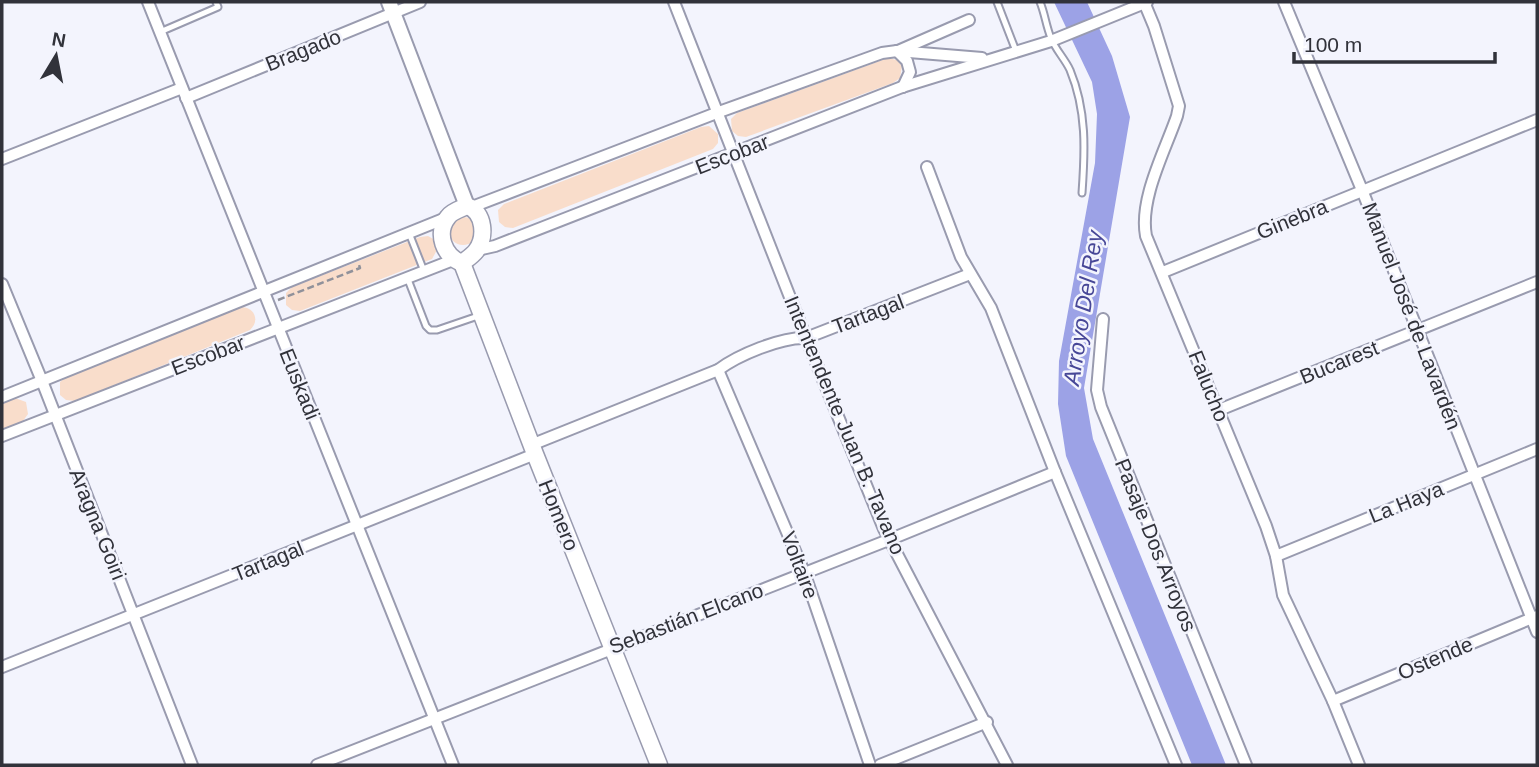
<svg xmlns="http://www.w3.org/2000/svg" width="1539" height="767" font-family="Helvetica,sans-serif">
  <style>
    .green { fill: #f9ddcb }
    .water { fill: #9ca2e6 }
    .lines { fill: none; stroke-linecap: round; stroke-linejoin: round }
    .service-casing { stroke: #999baf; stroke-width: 9 }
    .minor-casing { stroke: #999baf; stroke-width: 14 }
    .tertiary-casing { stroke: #999baf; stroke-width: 18 }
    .secondary-casing { stroke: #999baf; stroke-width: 19 }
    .path { stroke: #90919a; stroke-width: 2.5; stroke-dasharray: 7 3.5; stroke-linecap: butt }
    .service { stroke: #fff; stroke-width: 5 }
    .minor { stroke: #fff; stroke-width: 10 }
    .tertiary { stroke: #fff; stroke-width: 14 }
    .secondary { stroke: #fff; stroke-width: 16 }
    .labels { text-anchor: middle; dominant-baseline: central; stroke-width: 5; stroke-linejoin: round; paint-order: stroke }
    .street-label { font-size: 21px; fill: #31323a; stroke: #f3f4fd }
    .water-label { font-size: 23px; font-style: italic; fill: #474797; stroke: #f3f4fd }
  </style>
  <rect width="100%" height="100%" fill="#f3f4fd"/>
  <!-- green -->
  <g class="green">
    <path d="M888,58L897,60L902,66L900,78L893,83L746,137L738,136L732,131L731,119L737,113Z"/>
    <path d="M709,126L718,134V143L713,149L513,228L505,227L499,222L498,210L504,204L701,127Z"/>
    <circle cx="463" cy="231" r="14"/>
    <path d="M428,236L435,240L438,248L432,259L300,311L292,310L286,305V293L292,287L420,237Z"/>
    <path d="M242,307C255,308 260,321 250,330L75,401L66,400L60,395V382L66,377Z"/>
    <path d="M15,398L26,402L28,414L23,421L2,430V402Z"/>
  </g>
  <!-- water -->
  <path class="water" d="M1054,2H1087L1112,56L1130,117L1084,388L1093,439L1226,765H1192L1066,456L1058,404L1059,361L1095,163L1097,114L1092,82Z"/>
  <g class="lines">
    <defs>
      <g id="service">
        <path d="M997,2L1016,51"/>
        <path d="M1040,2C1045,14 1046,26 1051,38C1055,49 1065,59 1070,70C1087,111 1085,151 1082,193"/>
        <path d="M160,32L218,7L216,2"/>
        <path d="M409,233L424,271"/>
        <path d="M407,277L426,326L430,330H437L478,316"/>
      </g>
      <g id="minor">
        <path d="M148,2L453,765"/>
        <path d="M674,2L806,338L884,529L1007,765"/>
        <path d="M1144,2L1154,26L1179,106L1177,116C1165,151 1139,199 1146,236L1266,526L1276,556L1283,595L1333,701L1359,765"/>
        <path d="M1284,2L1362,190L1537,632"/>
        <path d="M897,51L907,61L910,72L903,87"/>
        <path d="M898,51L969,20"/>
        <path d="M186,98L420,2"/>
        <path d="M2,159L182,88"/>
        <path d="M927,167L961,257L991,308L1055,472L1176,765"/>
        <path d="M472,207L719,112L882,53L897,51L982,58"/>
        <path d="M477,250L495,246L902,87L1051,41L1147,2"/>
        <path d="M1163,272L1537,120"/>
        <path d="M2,284L42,381L192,765"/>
        <path d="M1103,319L1097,390L1101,407L1246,765"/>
        <path d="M718,370L804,572L870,765"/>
        <path d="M2,397L446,218"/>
        <path d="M1219,410L1537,282"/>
        <path d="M2,436L453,260"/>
        <path d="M531,445L718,370C738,355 781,337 806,338L970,274"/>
        <path d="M1276,556L1537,449"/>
        <path d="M2,667L535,454"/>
        <path d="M1333,701L1537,616"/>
        <path d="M317,765L891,539L1055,472"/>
        <path d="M880,765L987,722"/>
      </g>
      <path id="tertiary" d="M389,2L467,206"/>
      <g id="secondary">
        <path d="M467,206C485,212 486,238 476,251C472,256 467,259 462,263C444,257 435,233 448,217C452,211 461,209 467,206Z"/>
        <path d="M462,263L535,454L659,765"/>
      </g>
    </defs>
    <!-- service casing -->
    <use href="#service" class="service-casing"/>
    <!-- minor casing -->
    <use href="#minor" class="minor-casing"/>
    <!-- tertiary casing -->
    <use href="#tertiary" class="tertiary-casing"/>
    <!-- secondary casing -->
    <use href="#secondary" class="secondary-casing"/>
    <!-- path -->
    <path class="path" d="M278,300L360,268L359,265"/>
    <!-- service -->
    <use href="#service" class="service"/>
    <!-- minor -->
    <use href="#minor" class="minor"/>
    <!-- tertiary -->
    <use href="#tertiary" class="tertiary"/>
    <!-- secondary -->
    <use href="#secondary" class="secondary"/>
  </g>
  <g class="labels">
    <!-- street labels -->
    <g class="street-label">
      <text transform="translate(303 50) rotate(-22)">Bragado</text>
      <text transform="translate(732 154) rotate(-21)">Escobar</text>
      <text transform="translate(1292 219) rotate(-22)">Ginebra</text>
      <text transform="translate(868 314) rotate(-21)">Tartagal</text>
      <text transform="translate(1412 316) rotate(69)">Manuel José de Lavardén</text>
      <text transform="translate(208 355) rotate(-21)">Escobar</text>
      <text transform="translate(1339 362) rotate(-22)">Bucarest</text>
      <text transform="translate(300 384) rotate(68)">Euskadi</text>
      <text transform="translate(1209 386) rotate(68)">Falucho</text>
      <text transform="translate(845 425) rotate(67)">Intentendente Juan B. Tavano</text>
      <text transform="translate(1406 502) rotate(-22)">La Haya</text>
      <text transform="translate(559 515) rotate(68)">Homero</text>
      <text transform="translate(98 524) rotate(68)">Aragna Goiri</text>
      <text transform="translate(1156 545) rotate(68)">Pasaje Dos Arroyos</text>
      <text transform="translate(268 561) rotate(-22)">Tartagal</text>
      <text transform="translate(800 565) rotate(69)">Voltaire</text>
      <text transform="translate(686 618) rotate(-21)">Sebastián Elcano</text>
      <text transform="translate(1435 658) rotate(-23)">Ostende</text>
    </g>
    <!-- water labels -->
    <g class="water-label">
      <text transform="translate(1083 308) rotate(-81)">Arroyo Del Rey</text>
    </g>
  </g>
  <!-- border -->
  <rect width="1539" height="767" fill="none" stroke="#31323a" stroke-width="7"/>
  <!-- north arrow -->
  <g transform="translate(56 56) rotate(10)" stroke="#f3f4fd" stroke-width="5" paint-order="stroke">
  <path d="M0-5L12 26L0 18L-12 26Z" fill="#31323a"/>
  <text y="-10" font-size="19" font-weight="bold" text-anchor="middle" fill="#31323a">N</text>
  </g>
  <!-- scale -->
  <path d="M1294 52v10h201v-10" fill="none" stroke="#31323a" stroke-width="3.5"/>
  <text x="1304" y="52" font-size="21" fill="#31323a" stroke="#f3f4fd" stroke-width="5" paint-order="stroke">100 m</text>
</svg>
